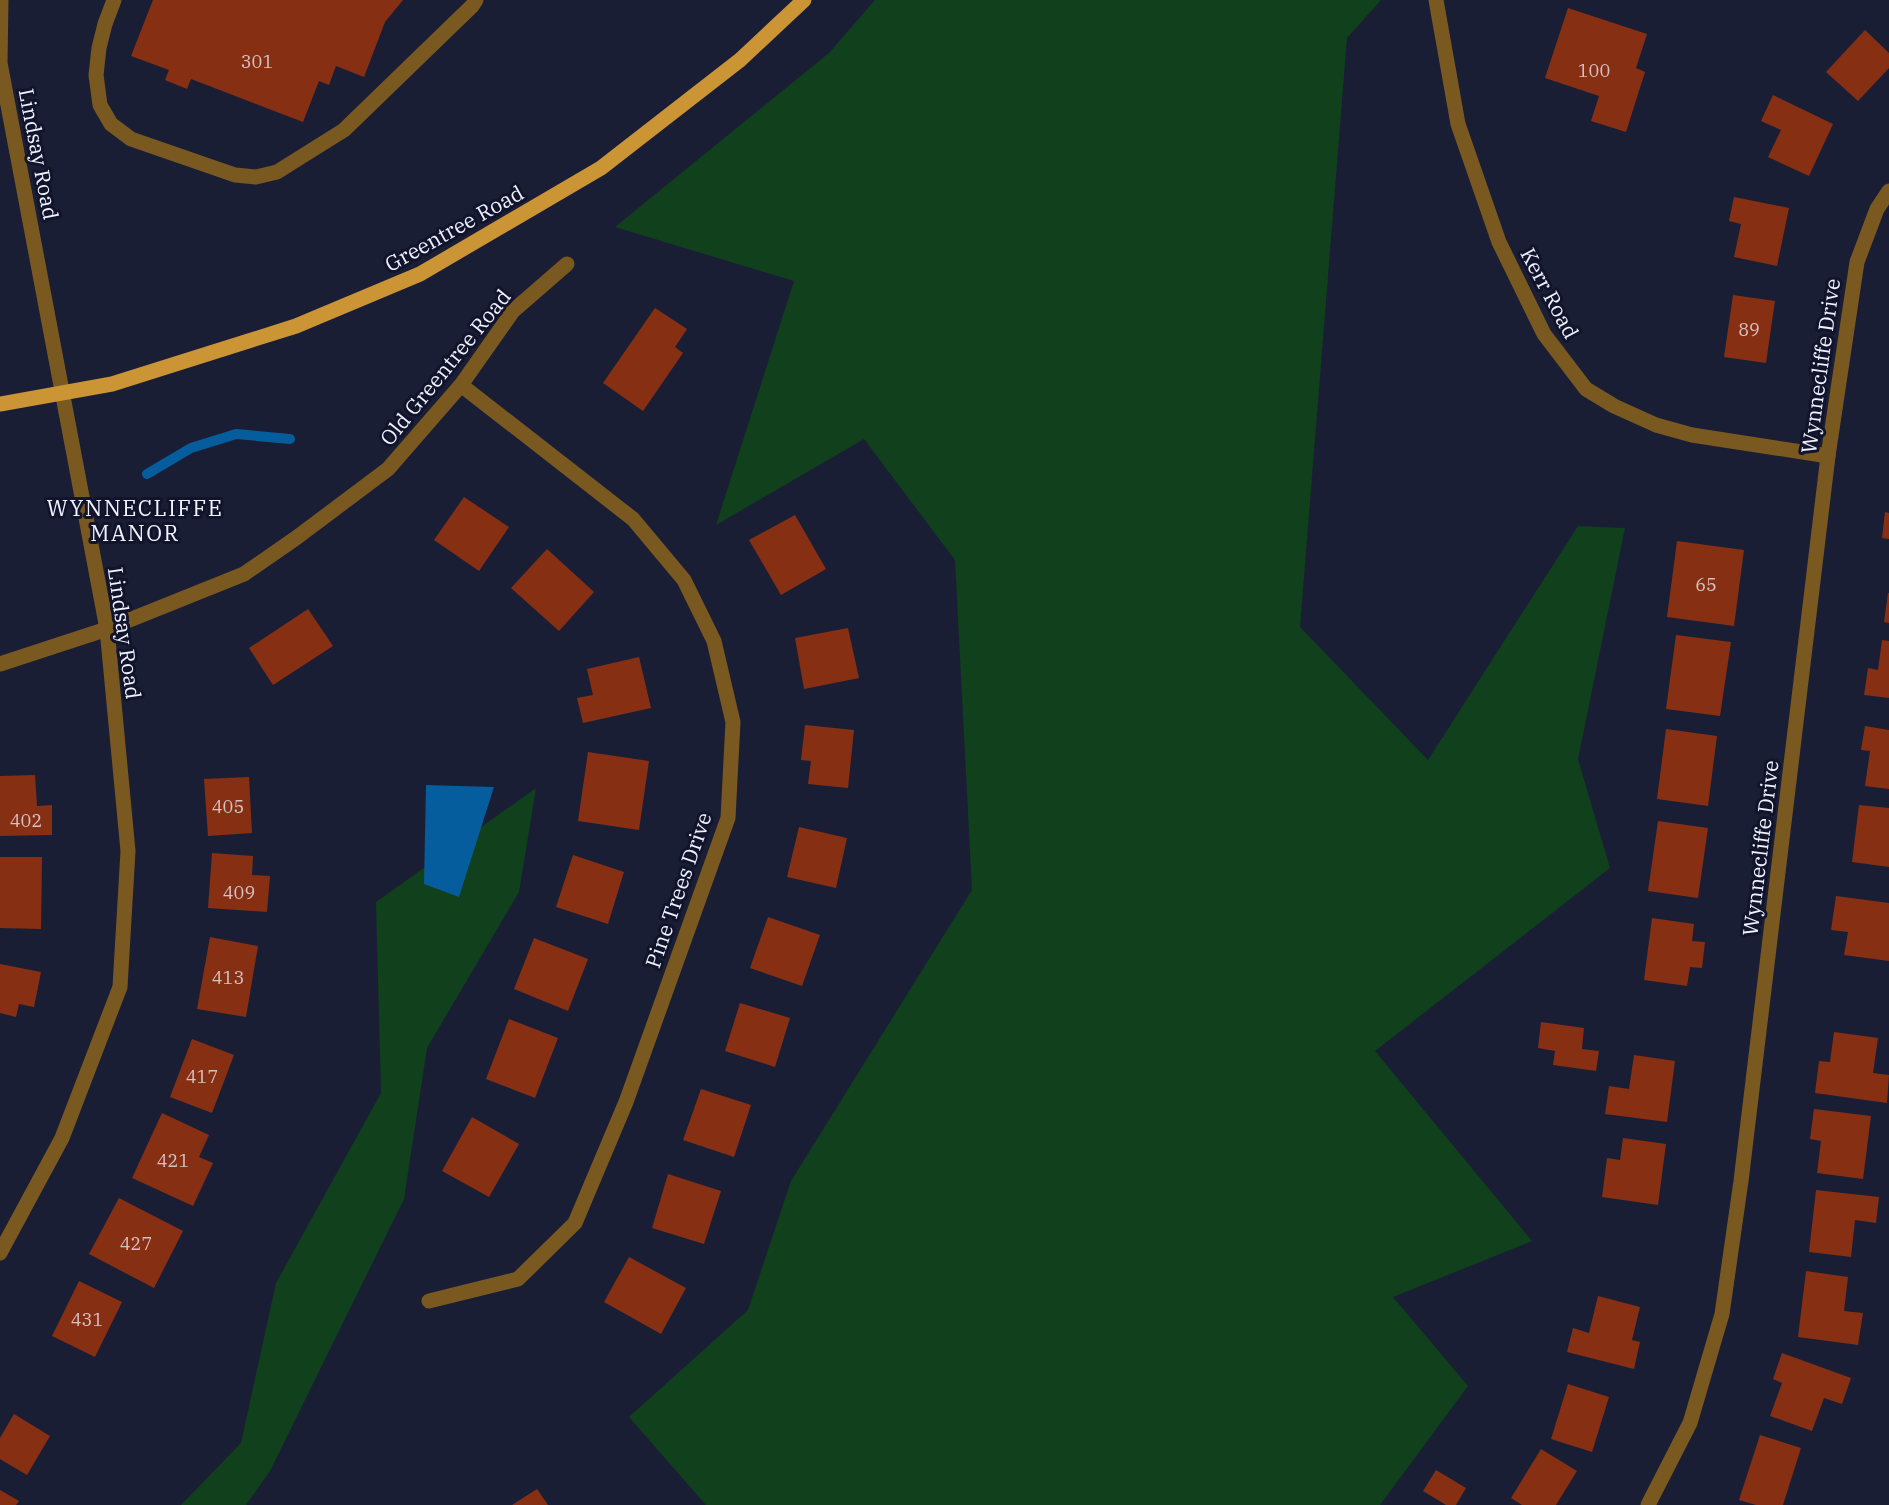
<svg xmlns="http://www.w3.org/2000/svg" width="1889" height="1505" font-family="'IBM Plex Serif',serif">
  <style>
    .green { fill: #10401c }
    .water { fill: #065d9d }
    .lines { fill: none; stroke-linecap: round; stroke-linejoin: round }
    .stream { stroke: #065d9d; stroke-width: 10 }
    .building { fill: #872f12 }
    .service { stroke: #7a5921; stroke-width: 15 }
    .minor { stroke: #7a5921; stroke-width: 15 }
    .primary { stroke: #cb9434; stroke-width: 15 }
    .labels { text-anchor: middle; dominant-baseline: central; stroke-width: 6; stroke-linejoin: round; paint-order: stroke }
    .number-label { font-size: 18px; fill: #d5c1c4 }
    .street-label { font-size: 21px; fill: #eff2ff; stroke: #11142b }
    .neighbourhood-label { font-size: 22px; letter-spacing: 1.5px; fill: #eff2ff; stroke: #11142b }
  </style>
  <rect width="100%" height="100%" fill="#1a1e35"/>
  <!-- green -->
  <g class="green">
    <path d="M875,0H1381L1347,38L1300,627L1428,760L1578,526L1625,528L1578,759L1610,868L1375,1051L1532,1241L1393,1297L1468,1386L1380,1505H706L629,1417L748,1310L791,1181L972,890L955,560L864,439L716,525L794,281L615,227L829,53Z"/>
    <path d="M536,788L519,892L427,1048L404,1199L270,1471L246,1505H181L241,1443L276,1283L381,1093L376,902Z"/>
  </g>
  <!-- water -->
  <path class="water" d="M426,785L494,787L459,897L424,884Z"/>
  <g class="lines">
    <!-- stream -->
    <path class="stream" d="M147,474L191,448L236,434L290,439"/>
  </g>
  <!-- building -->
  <g class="building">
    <path d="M153,0H403L385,22L364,77L336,66L329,85L319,81L303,122L191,79L187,89L165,80L169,70L131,56Z"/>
    <path d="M1568,8L1647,34L1636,68L1645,72L1626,132L1591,121L1599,96L1545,78Z"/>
    <path d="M1865,30L1889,53V68L1858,101L1826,72Z"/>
    <path d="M1773,95L1833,124L1809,176L1768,157L1781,130L1761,121Z"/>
    <path d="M1734,197L1789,208L1777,266L1734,257L1741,224L1729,221Z"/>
    <path d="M1733,295L1775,301L1766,363L1724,357Z"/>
    <path d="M655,308L687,329L675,347L683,353L643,411L603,383Z"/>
    <path d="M464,497L509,527L479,571L434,540Z"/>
    <path d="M1885,512L1889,513V539L1882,538Z"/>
    <path d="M795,515L826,569L781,595L749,540Z"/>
    <path d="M1677,541L1744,550L1734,626L1667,617Z"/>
    <path d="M547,549L594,592L559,631L511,588Z"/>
    <path d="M1888,593H1889V623L1884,622Z"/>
    <path d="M308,609L333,646L273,685L249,648Z"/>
    <path d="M848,628L859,678L804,689L795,638Z"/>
    <path d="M1676,635L1731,642L1720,716L1666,709Z"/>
    <path d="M1882,640L1889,641V698L1864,695L1868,668L1878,670Z"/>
    <path d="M639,657L651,708L583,723L577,698L593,695L587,669Z"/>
    <path d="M805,725L854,730L848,788L808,784L811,761L801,760Z"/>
    <path d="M1865,726L1889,730V789L1865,786L1870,751L1861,750Z"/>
    <path d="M1666,729L1717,736L1708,806L1657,799Z"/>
    <path d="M588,752L649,761L639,830L578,821Z"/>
    <path d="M35,775L37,806L52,805V835L0,836V776Z"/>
    <path d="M249,777L252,833L208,836L204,779Z"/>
    <path d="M1859,805L1889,808V867L1852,862Z"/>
    <path d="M1658,821L1708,828L1698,898L1648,891Z"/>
    <path d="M799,827L847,838L836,888L787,877Z"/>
    <path d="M212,853L253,856L252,875L270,876L267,912L208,908Z"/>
    <path d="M573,855L624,872L608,924L556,907Z"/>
    <path d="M0,857H42L41,929L0,928Z"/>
    <path d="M1836,896L1889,903V961L1844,955L1848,932L1831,930Z"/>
    <path d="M768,917L820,935L802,986L750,968Z"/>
    <path d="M1652,918L1694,924L1692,941L1705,942L1702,968L1690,967L1687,986L1644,980Z"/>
    <path d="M210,937L258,946L246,1017L197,1009Z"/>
    <path d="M534,938L588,959L568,1011L514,989Z"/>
    <path d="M0,964L41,972L34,1007L19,1004L16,1017L0,1013Z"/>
    <path d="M740,1003L790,1018L775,1067L725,1051Z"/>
    <path d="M509,1019L558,1038L535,1098L486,1079Z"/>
    <path d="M1541,1022L1584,1028L1582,1049L1599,1051L1596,1071L1553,1065L1555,1051L1538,1048Z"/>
    <path d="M1834,1032L1878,1038L1873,1073L1889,1075L1887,1103L1815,1093L1819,1061L1830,1062Z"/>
    <path d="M192,1039L234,1055L212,1113L170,1097Z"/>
    <path d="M1634,1055L1675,1061L1667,1122L1605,1114L1609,1086L1629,1089Z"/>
    <path d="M701,1089L751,1105L734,1157L683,1140Z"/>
    <path d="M1814,1109L1871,1116L1863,1179L1817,1173L1821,1141L1810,1139Z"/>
    <path d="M162,1113L209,1135L199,1157L213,1163L193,1206L132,1178Z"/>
    <path d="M472,1117L519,1144L489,1197L442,1171Z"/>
    <path d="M1623,1138L1666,1144L1658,1205L1602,1197L1607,1158L1620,1160Z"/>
    <path d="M668,1174L721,1191L704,1244L652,1228Z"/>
    <path d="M1816,1190L1879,1197L1876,1223L1855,1220L1851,1257L1809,1252Z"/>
    <path d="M119,1198L183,1231L154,1288L89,1254Z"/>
    <path d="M629,1257L686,1288L661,1334L604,1302Z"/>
    <path d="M1806,1271L1848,1277L1844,1311L1863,1313L1858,1345L1798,1337Z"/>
    <path d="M79,1281L122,1302L95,1357L52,1336Z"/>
    <path d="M1598,1296L1640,1307L1632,1340L1640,1342L1634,1369L1567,1352L1573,1328L1589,1333Z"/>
    <path d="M1782,1353L1851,1378L1842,1404L1824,1398L1812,1431L1770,1416L1782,1383L1773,1379Z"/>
    <path d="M1568,1384L1609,1397L1592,1452L1551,1439Z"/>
    <path d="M14,1414L50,1436L27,1475L0,1459V1438Z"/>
    <path d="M1760,1435L1801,1448L1783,1505H1756L1739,1500Z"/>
    <path d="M1541,1449L1577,1471L1556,1505H1522L1511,1498Z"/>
    <path d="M1436,1470L1466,1488L1456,1505H1446L1423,1491Z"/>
    <path d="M537,1489L548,1505H512Z"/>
    <path d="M0,1490L19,1501L16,1505H0Z"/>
  </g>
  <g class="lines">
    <!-- service -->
    <path class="service" d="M114,0L105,24L99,48L96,75L100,105L111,124L131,139L235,175L256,177L277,172L344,130L472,6L476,0"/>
    <!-- minor -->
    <g class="minor">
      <path d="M1436,0L1458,124L1499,242L1544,334L1586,389L1614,406L1656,425L1692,435L1828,456"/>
      <path d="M0,664L107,629L244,574L296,538L388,469L461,385L513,311L567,264"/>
      <path d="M0,1253L62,1138L120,987L128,851L107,629L0,63L1,0"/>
      <path d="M429,1301L518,1279L575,1223L626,1102L728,818L733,722L714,641L684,580L633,519L461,385"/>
      <path d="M1648,1505L1690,1423L1722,1314L1741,1181L1828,456L1857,262L1877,209L1889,191"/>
    </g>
    <!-- primary -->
    <path class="primary" d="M0,404L112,384L296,326L420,274L601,168L740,60L804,0"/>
  </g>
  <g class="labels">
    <!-- number labels -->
    <g class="number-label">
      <text x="257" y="61">301</text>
      <text x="1594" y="70">100</text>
      <text x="1749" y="329">89</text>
      <text x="1706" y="584">65</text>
      <text x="228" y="806">405</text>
      <text x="26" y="820">402</text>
      <text x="239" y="892">409</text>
      <text x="228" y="977">413</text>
      <text x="202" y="1076">417</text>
      <text x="173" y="1160">421</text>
      <text x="136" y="1243">427</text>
      <text x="87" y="1319">431</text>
    </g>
    <!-- street labels -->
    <g class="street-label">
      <text transform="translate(39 154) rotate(79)">Lindsay Road</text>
      <text transform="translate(454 228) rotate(-29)">Greentree Road</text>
      <text transform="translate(1550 293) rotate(62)">Kerr Road</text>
      <text transform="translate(1820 366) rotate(-82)">Wynnecliffe Drive</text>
      <text transform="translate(445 367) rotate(-51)">Old Greentree Road</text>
      <text transform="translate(125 633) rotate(82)">Lindsay Road</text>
      <text transform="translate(1760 848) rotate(-83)">Wynnecliffe Drive</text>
      <text transform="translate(678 890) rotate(-71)">Pine Trees Drive</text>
    </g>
    <!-- neighbourhood labels -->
    <g class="neighbourhood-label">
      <text x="135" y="507">WYNNECLIFFE<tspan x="135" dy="25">MANOR</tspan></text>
    </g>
  </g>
</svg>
